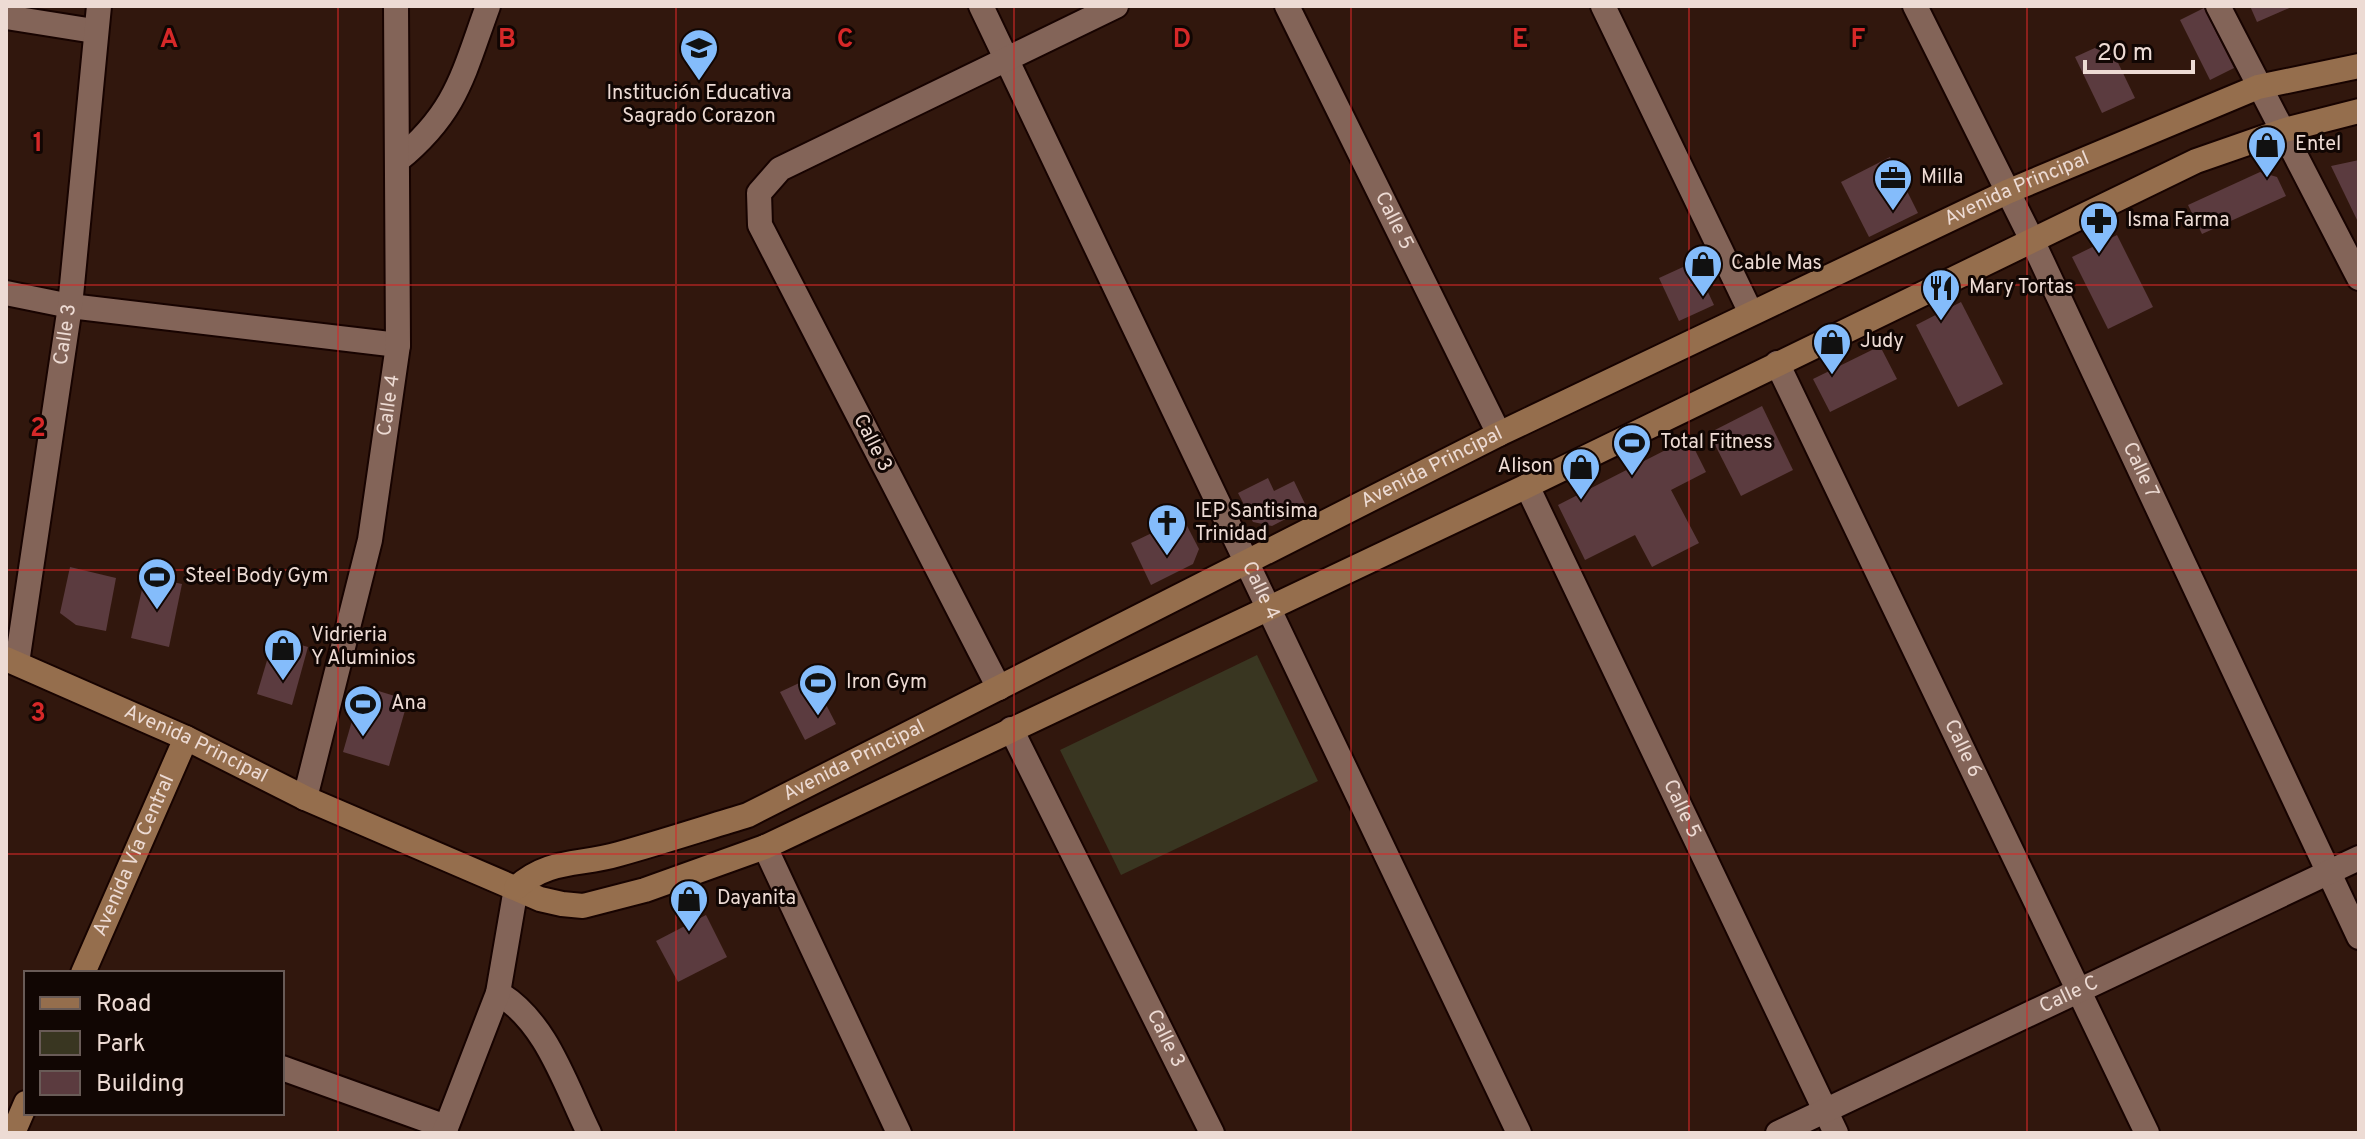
<svg xmlns="http://www.w3.org/2000/svg" width="2365" height="1139" font-family="Overpass,sans-serif">
  <style>
    .green { fill: #393621 }
    .building { fill: #5b3b3f }
    .lines { fill: none; stroke-linecap: round; stroke-linejoin: round }
    .street-casing { stroke: #170300; stroke-width: 28 }
    .secondary-casing { stroke: #170300; stroke-width: 28 }
    .street { stroke: #836458; stroke-width: 24 }
    .secondary { stroke: #956e4d; stroke-width: 24 }
    .grid { fill: none; stroke: #d62828; stroke-width: 2; stroke-opacity: 0.55 }
    .labels { text-anchor: middle; dominant-baseline: central; stroke-width: 6; stroke-linejoin: round; paint-order: stroke }
    .poi-label { font-size: 20px; fill: #eddbd4; stroke: #110603; text-anchor: start }
    .street-label { font-size: 20px; fill: #eddbd4; stroke: #110603 }
    .grid-label { font-size: 26px; text-anchor: middle; font-weight: bold; fill: #d62828; stroke: #110603; stroke-width: 6; stroke-linejoin: round; paint-order: stroke }
  </style>
  <rect width="100%" height="100%" fill="#31170d"/>
  <!-- green -->
  <path class="green" d="M1257,655L1318,781L1121,875L1060,750Z"/>
  <!-- building -->
  <g class="building">
    <path d="M2250,6H2294L2257,22Z"/>
    <path d="M2204,8L2234,68L2210,80L2180,20Z"/>
    <path d="M2108,42L2135,98L2102,113L2075,57Z"/>
    <path d="M1890,157L1918,213L1869,237L1841,182Z"/>
    <path d="M2359,160V224L2331,166Z"/>
    <path d="M2260,172L2277,177L2286,196L2202,234L2188,205Z"/>
    <path d="M2117,235L2153,307L2108,329L2072,257Z"/>
    <path d="M1694,262L1714,305L1679,321L1659,278Z"/>
    <path d="M1961,302L2003,384L1958,407L1916,325Z"/>
    <path d="M1880,346L1897,379L1830,412L1813,379Z"/>
    <path d="M1762,406L1793,470L1741,496L1709,433Z"/>
    <path d="M1689,438L1706,472L1671,490L1699,543L1652,567L1635,535L1585,560L1558,505Z"/>
    <path d="M1268,478L1274,491L1294,481L1307,508L1272,526L1253,522L1238,493Z"/>
    <path d="M1183,518L1199,549L1193,564L1151,585L1131,543Z"/>
    <path d="M70,567L116,578L106,631L76,625L60,613Z"/>
    <path d="M145,576L182,584L169,647L131,638Z"/>
    <path d="M274,637L308,647L292,705L257,694Z"/>
    <path d="M812,677L836,724L805,740L780,692Z"/>
    <path d="M362,686L408,700L389,766L343,752Z"/>
    <path d="M706,915L727,957L678,982L656,941Z"/>
  </g>
  <g class="lines">
    <defs>
      <g id="street">
        <path id="s1" d="M981,6L1519,1133"/>
        <path id="s2" d="M1287,6L1499,434"/>
        <path d="M1603,6L1751,313"/>
        <path id="s3" d="M1915,6L2031,238L2359,937"/>
        <path d="M2218,6L2359,278"/>
        <path d="M6,17L94,31"/>
        <path d="M398,160C457,112 463,74 488,6"/>
        <path d="M6,293L70,306L398,345"/>
        <path id="s4" d="M1777,363L2147,1133"/>
        <path id="s5" d="M1527,486L1836,1133"/>
        <path id="s6" d="M17,663L70,306L99,6"/>
        <path d="M999,688L760,225L759,193L780,169L1116,6"/>
        <path id="s7" d="M1011,729L1212,1133"/>
        <path id="s8" d="M305,798L370,540L398,345L396,6"/>
        <path d="M765,847L899,1133"/>
        <path d="M498,993C546,1021 565,1084 589,1133"/>
        <path d="M282,1068L446,1127"/>
        <path d="M444,1133L498,993L516,888"/>
        <path id="s9" d="M1778,1133L2359,858"/>
      </g>
      <g id="secondary">
        <path id="s10" d="M6,659L186,738L305,798L540,899L562,904L583,906L645,890L765,847L1527,486L2196,161L2285,130L2359,111"/>
        <path id="s11" d="M516,888C550,858 579,866 619,854C662,842 705,828 748,815L1499,434L2007,192L2258,87L2359,66"/>
        <path id="s12" d="M83,973L186,738"/>
        <path d="M13,1133L26,1103"/>
      </g>
    </defs>
    <!-- street casing -->
    <use href="#street" class="street-casing"/>
    <!-- secondary casing -->
    <use href="#secondary" class="secondary-casing"/>
    <!-- street -->
    <use href="#street" class="street"/>
    <!-- secondary -->
    <use href="#secondary" class="secondary"/>
  </g>
  <!-- grid -->
  <path class="grid" d="M338,6V1133M676,6V1133M1014,6V1133M1351,6V1133M1689,6V1133M2027,6V1133M6,285H2359M6,570H2359M6,854H2359"/>
  <!-- icons -->
  <defs>
    <symbol id="school-pin" viewBox="-11 -11 22 30"><path d="M0 17L-7.5 6A9.5 9.5 0 1 1 7.5 6Z" fill="#84bcfb" stroke="#110603"/><path d="M0-5L7-2L0 1L-7-2ZM-4 1L0 2.5L4 1V4Q0 6-4 4Z" fill="#111"/></symbol>
    <symbol id="shop-pin" viewBox="-11 -11 22 30"><path d="M0 17L-7.5 6A9.5 9.5 0 1 1 7.5 6Z" fill="#84bcfb" stroke="#110603"/><path d="M-5-2.5h2.3a2.7 3.5 0 0 1 5.4 0H5L5.5 6h-11ZM-1.5-2.5h3a1.5 2.3 0 0 0-3 0Z" fill="#111"/></symbol>
    <symbol id="office-pin" viewBox="-11 -11 22 30"><path d="M0 17L-7.5 6A9.5 9.5 0 1 1 7.5 6Z" fill="#84bcfb" stroke="#110603"/><path d="M-6-3h4V-5.5h4V-3h4V5H-6ZM-1-4.5V-3h2v-1.5ZM-6 0V1H6V0Z" fill="#111"/></symbol>
    <symbol id="pharmacy-pin" viewBox="-11 -11 22 30"><path d="M0 17L-7.5 6A9.5 9.5 0 1 1 7.5 6Z" fill="#84bcfb" stroke="#110603"/><path d="M-2-6h4v4h4v4h-4v4h-4v-4h-4v-4h4Z" fill="#111"/></symbol>
    <symbol id="restaurant-pin" viewBox="-11 -11 22 30"><path d="M0 17L-7.5 6A9.5 9.5 0 1 1 7.5 6Z" fill="#84bcfb" stroke="#110603"/><path d="M-5-6h1v4h1v-4h1v4h1v-4h1v5L-1.5 .5V6h-2V.5L-5-1ZM5-6V6H3V1.5H1.5Q1.5-4 5-6Z" fill="#111"/></symbol>
    <symbol id="stadium-pin" viewBox="-11 -11 22 30"><path d="M0 17L-7.5 6A9.5 9.5 0 1 1 7.5 6Z" fill="#84bcfb" stroke="#110603"/><path d="M0-5a6.5 5 0 1 0 0 10a6.5 5 0 1 0 0-10ZM-3.5-1.8h7v3.6h-7Z" fill="#111"/></symbol>
    <symbol id="church-pin" viewBox="-11 -11 22 30"><path d="M0 17L-7.5 6A9.5 9.5 0 1 1 7.5 6Z" fill="#84bcfb" stroke="#110603"/><path d="M-1.2-6h2.4v3.5h3.3v2.4h-3.3V6h-2.4V-.1h-3.3v-2.4h3.3Z" fill="#111"/></symbol>
  </defs>
  <g fill-rule="evenodd">
    <use href="#school-pin" x="677" y="26" width="44" height="60"/>
    <use href="#shop-pin" x="2245" y="123" width="44" height="60"/>
    <use href="#office-pin" x="1871" y="156" width="44" height="60"/>
    <use href="#pharmacy-pin" x="2077" y="199" width="44" height="60"/>
    <use href="#shop-pin" x="1681" y="242" width="44" height="60"/>
    <use href="#restaurant-pin" x="1919" y="266" width="44" height="60"/>
    <use href="#shop-pin" x="1810" y="320" width="44" height="60"/>
    <use href="#stadium-pin" x="1610" y="421" width="44" height="60"/>
    <use href="#shop-pin" x="1559" y="445" width="44" height="60"/>
    <use href="#church-pin" x="1145" y="501" width="44" height="60"/>
    <use href="#stadium-pin" x="135" y="555" width="44" height="60"/>
    <use href="#shop-pin" x="261" y="626" width="44" height="60"/>
    <use href="#stadium-pin" x="796" y="661" width="44" height="60"/>
    <use href="#stadium-pin" x="341" y="682" width="44" height="60"/>
    <use href="#shop-pin" x="667" y="877" width="44" height="60"/>
  </g>
  <g class="labels">
    <!-- poi labels -->
    <g class="poi-label">
      <text x="699" y="94" text-anchor="middle">Institución Educativa<tspan x="699" dy="23">Sagrado Corazon</tspan></text>
      <text x="2295" y="145">Entel</text>
      <text x="1921" y="178">Milla</text>
      <text x="2127" y="221">Isma Farma</text>
      <text x="1731" y="264">Cable Mas</text>
      <text x="1969" y="288">Mary Tortas</text>
      <text x="1860" y="342">Judy</text>
      <text x="1660" y="443">Total Fitness</text>
      <text x="1553" y="467" text-anchor="end">Alison</text>
      <text x="1195" y="512">IEP Santisima<tspan x="1195" dy="23">Trinidad</tspan></text>
      <text x="185" y="577">Steel Body Gym</text>
      <text x="311" y="636">Vidrieria<tspan x="311" dy="23">Y Aluminios</tspan></text>
      <text x="846" y="683">Iron Gym</text>
      <text x="391" y="704">Ana</text>
      <text x="717" y="899">Dayanita</text>
    </g>
    <!-- street labels -->
    <g class="street-label">
      <text stroke="none"><textPath href="#s11" startOffset="1660">Avenida Principal</textPath></text>
      <text stroke="none"><textPath href="#s2" startOffset="240">Calle 5</textPath></text>
      <text stroke="none"><textPath href="#s6" startOffset="332">Calle 3</textPath></text>
      <text stroke="none"><textPath href="#s8" startOffset="402">Calle 4</textPath></text>
      <text transform="translate(872 443) rotate(63)">Calle 3</text>
      <text stroke="none"><textPath href="#s11" startOffset="1012">Avenida Principal</textPath></text>
      <text stroke="none"><textPath href="#s3" startOffset="516">Calle 7</textPath></text>
      <text stroke="none"><textPath href="#s1" startOffset="648">Calle 4</textPath></text>
      <text stroke="none"><textPath href="#s10" startOffset="208">Avenida Principal</textPath></text>
      <text stroke="none"><textPath href="#s4" startOffset="428">Calle 6</textPath></text>
      <text stroke="none"><textPath href="#s11" startOffset="364">Avenida Principal</textPath></text>
      <text stroke="none"><textPath href="#s5" startOffset="358">Calle 5</textPath></text>
      <text stroke="none"><textPath href="#s12" startOffset="128">Avenida Vía Central</textPath></text>
      <text stroke="none"><textPath href="#s9" startOffset="322">Calle C</textPath></text>
      <text stroke="none"><textPath href="#s7" startOffset="346">Calle 3</textPath></text>
    </g>
  </g>
  <g class="grid-label">
    <text x="169" y="47">A</text>
    <text x="507" y="47">B</text>
    <text x="845" y="47">C</text>
    <text x="1182" y="47">D</text>
    <text x="1520" y="47">E</text>
    <text x="1858" y="47">F</text>
    <text x="38" y="151">1</text>
    <text x="38" y="436">2</text>
    <text x="38" y="721">3</text>
  </g>
  <!-- border -->
  <rect width="2365" height="1139" fill="none" stroke="#eddbd4" stroke-width="16"/>
  <!-- legend -->
  <rect x="24" y="971" width="260" height="144" fill="#110603" stroke="#695b57" stroke-width="2"/>
  <rect x="40" y="997" width="40" height="12" fill="#956e4d" stroke="#695b57" stroke-width="2"/>
  <text x="96" y="1011" font-size="24" fill="#eddbd4">Road</text>
  <rect x="40" y="1031" width="40" height="24" fill="#393621" stroke="#695b57" stroke-width="2"/>
  <text x="96" y="1051" font-size="24" fill="#eddbd4">Park</text>
  <rect x="40" y="1071" width="40" height="24" fill="#5b3b3f" stroke="#695b57" stroke-width="2"/>
  <text x="96" y="1091" font-size="24" fill="#eddbd4">Building</text>
  <!-- scale -->
  <path d="M2085 60v12h108v-12" fill="none" stroke="#eddbd4" stroke-width="4"/>
  <text x="2097" y="60" font-size="24" fill="#eddbd4" stroke="#110603" stroke-width="6" paint-order="stroke">20 m</text>
</svg>
